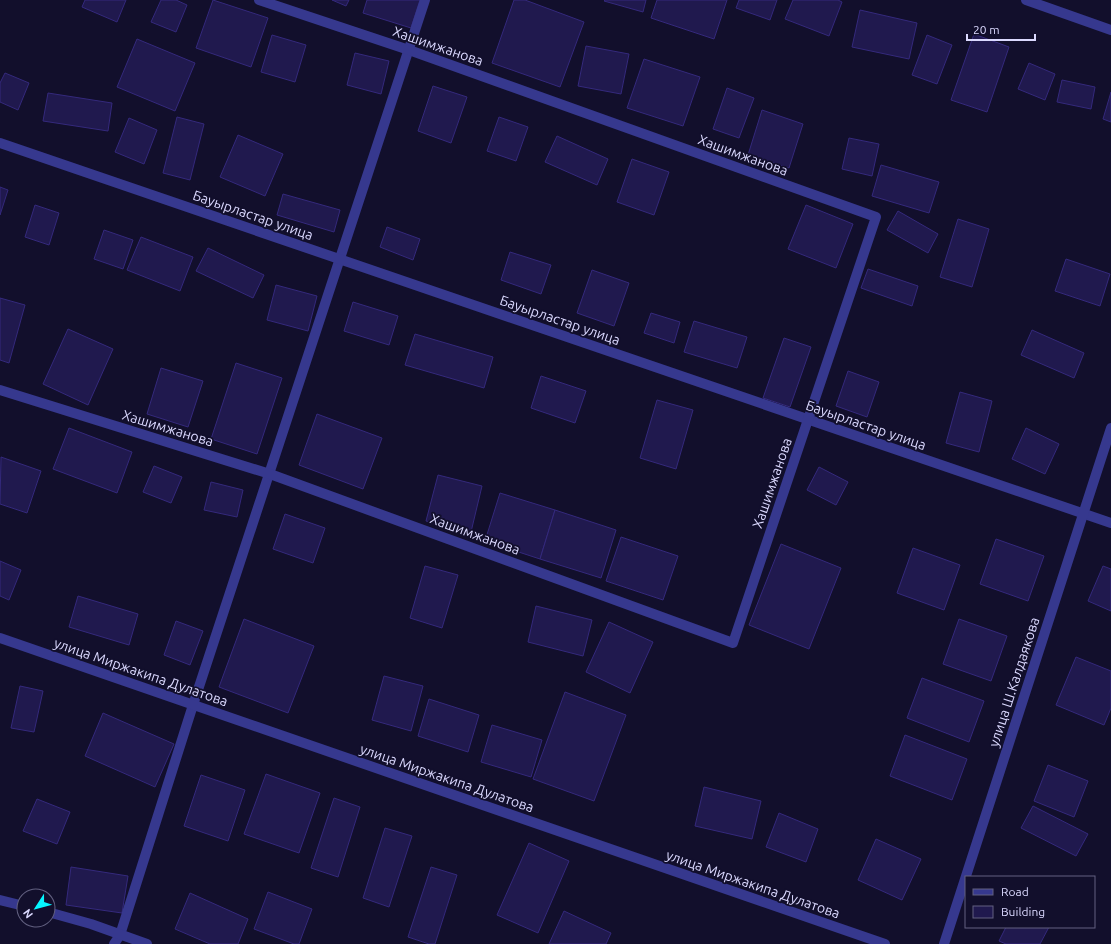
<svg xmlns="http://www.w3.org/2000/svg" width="1111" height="944" font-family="Ubuntu,sans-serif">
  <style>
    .building { fill: #20194e; stroke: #34297c }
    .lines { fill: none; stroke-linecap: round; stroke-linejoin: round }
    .service { stroke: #36388e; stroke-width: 10 }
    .minor { stroke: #36388e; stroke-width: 10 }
    .labels { text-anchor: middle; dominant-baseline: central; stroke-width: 3.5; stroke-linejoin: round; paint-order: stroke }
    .street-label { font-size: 14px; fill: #dbd9ff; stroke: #120f2c }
  </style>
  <rect width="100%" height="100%" fill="#120f2c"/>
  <!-- building -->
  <g class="building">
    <path d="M85,0H126L117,22L82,7Z"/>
    <path d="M161,0H176L187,5L176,32L151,22Z"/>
    <path d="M213,0L268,18L251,67L196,48Z"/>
    <path d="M332,0H349L346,6Z"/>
    <path d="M367,0H420L411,28L363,13Z"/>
    <path d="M514,0H525L584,22L560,87L492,63Z"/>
    <path d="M605,0H646L643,12L604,1Z"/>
    <path d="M657,0H727L714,39L651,18Z"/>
    <path d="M739,0H777L770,20L736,8Z"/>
    <path d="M793,0H838L842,2L829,36L785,19Z"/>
    <path d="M860,10L917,23L909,59L852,47Z"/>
    <path d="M974,34L1009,47L987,112L951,100Z"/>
    <path d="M272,35L306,45L295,82L261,72Z"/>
    <path d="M927,35L952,45L937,84L912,75Z"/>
    <path d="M137,39L195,63L175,111L117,87Z"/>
    <path d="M586,46L629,54L621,94L578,86Z"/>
    <path d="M355,53L389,61L381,94L347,85Z"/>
    <path d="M644,59L700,77L683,126L627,108Z"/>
    <path d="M1029,63L1055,74L1045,100L1018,89Z"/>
    <path d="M5,73L29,83L18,110L0,102V83Z"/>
    <path d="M1062,80L1095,87L1091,109L1057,102Z"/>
    <path d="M433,86L467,97L451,143L418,131Z"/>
    <path d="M727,88L754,98L739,138L713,129Z"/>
    <path d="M1111,92V122L1103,119Z"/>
    <path d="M48,93L112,103L108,131L43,121Z"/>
    <path d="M762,110L803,124L789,168L748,155Z"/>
    <path d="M177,117L204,124L190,180L163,173Z"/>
    <path d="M499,117L528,127L516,161L487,151Z"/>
    <path d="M129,118L157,130L144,164L115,152Z"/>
    <path d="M238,135L283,154L265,196L220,177Z"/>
    <path d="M557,136L608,159L597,185L545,162Z"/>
    <path d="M849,138L879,144L872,176L842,169Z"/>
    <path d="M632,159L669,172L654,215L617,202Z"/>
    <path d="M881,165L939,182L929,213L872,196Z"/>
    <path d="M0,187L8,190L0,215Z"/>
    <path d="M283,194L340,210L334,232L277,215Z"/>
    <path d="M35,205L59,213L49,245L25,237Z"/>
    <path d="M806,205L853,224L836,268L788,249Z"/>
    <path d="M898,211L938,234L928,253L887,230Z"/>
    <path d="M958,219L989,229L972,287L940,277Z"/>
    <path d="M387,227L420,239L413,260L380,247Z"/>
    <path d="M104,230L133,240L123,269L94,259Z"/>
    <path d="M141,237L193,257L180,291L127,270Z"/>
    <path d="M208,248L264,275L253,298L196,271Z"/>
    <path d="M510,252L551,265L541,294L501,280Z"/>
    <path d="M1066,259L1110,274L1100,306L1055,291Z"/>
    <path d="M868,269L918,286L912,306L861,288Z"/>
    <path d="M592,270L629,283L614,326L577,313Z"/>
    <path d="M276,285L317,296L308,331L267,320Z"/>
    <path d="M0,298L25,305L9,363L0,360Z"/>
    <path d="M353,302L398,316L389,345L344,331Z"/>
    <path d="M651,313L680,322L674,343L644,333Z"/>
    <path d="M694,321L747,337L737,368L684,352Z"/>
    <path d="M68,329L113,349L88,405L43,384Z"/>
    <path d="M1032,330L1084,353L1074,378L1021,355Z"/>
    <path d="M415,334L493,357L484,388L405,365Z"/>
    <path d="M784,338L811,347L790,407L763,398Z"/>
    <path d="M236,363L282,378L257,454L211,439Z"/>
    <path d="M161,368L203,381L188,427L147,414Z"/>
    <path d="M848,371L879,382L867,417L836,406Z"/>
    <path d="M541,376L586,391L575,423L531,408Z"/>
    <path d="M960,392L992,401L979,452L946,443Z"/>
    <path d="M657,400L693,410L676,469L640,458Z"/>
    <path d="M317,414L382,438L363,489L299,465Z"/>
    <path d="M69,428L132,452L117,493L53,469Z"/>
    <path d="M1026,428L1059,444L1045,474L1012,459Z"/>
    <path d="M1,457L41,471L27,513L0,504Z"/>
    <path d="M154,466L182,477L171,503L143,492Z"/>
    <path d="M819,467L848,482L836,505L807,490Z"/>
    <path d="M438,475L482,486L471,532L426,521Z"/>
    <path d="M211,482L243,490L237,517L204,510Z"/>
    <path d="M500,493L555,510L540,559L485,541Z"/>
    <path d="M555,510L616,530L601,578L540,559Z"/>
    <path d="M285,514L325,528L313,563L273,549Z"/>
    <path d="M621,537L678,556L663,600L606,581Z"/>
    <path d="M996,539L1044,556L1028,601L980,584Z"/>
    <path d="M781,544L841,568L809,649L749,625Z"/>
    <path d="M913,548L960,565L944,610L897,593Z"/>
    <path d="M0,561L21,570L9,600L0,596Z"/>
    <path d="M425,566L458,575L442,628L410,618Z"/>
    <path d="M1103,566L1111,569V611L1088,601Z"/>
    <path d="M78,596L138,614L129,645L69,627Z"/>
    <path d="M536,606L592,620L583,656L528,642Z"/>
    <path d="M244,619L314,646L288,713L219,687Z"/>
    <path d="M959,619L1007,636L991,681L943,664Z"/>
    <path d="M176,621L203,631L190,665L164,655Z"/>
    <path d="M609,622L653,642L630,693L586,672Z"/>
    <path d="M1076,657L1111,671V708L1104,725L1056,705Z"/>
    <path d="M384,676L423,686L411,731L372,720Z"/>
    <path d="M922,678L984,701L969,742L907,718Z"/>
    <path d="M20,686L43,691L34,732L11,728Z"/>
    <path d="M565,692L626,715L594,801L533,779Z"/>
    <path d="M429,699L479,715L468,752L418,736Z"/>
    <path d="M103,713L174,744L155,787L85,756Z"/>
    <path d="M492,725L542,740L531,777L481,762Z"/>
    <path d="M905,735L967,759L952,800L890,776Z"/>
    <path d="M1048,765L1088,781L1074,817L1034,801Z"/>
    <path d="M266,774L320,793L299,853L244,834Z"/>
    <path d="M201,775L245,790L228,841L184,826Z"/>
    <path d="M704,787L761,801L752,839L695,826Z"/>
    <path d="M334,798L360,807L338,877L311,868Z"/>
    <path d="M37,799L70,812L57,844L23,831Z"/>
    <path d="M1033,806L1088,834L1076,856L1021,828Z"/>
    <path d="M779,813L818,829L806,862L766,847Z"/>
    <path d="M385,828L412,836L389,907L363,898Z"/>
    <path d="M876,839L921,859L902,900L858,880Z"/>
    <path d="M529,843L569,861L538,933L497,915Z"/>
    <path d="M71,867L128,876L122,913L66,905Z"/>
    <path d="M431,867L457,875L435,944H429L408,937Z"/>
    <path d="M268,892L312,909L299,944H294L254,929Z"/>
    <path d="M190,893L248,919L238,944H210L175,929Z"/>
    <path d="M564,911L611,933L606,944H549Z"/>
    <path d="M1006,927H1049L1040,944H1006L999,941Z"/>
  </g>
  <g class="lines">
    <!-- service -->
    <path class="service" d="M114,944L120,935L193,705L425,0"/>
    <!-- minor -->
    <g class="minor">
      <path d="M1026,0L1111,30"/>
      <path d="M0,143L1111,523"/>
      <path d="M0,390L270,474L733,643L876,217L409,50L259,0"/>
      <path d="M0,638L885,944"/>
      <path d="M0,900L24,906"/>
      <path d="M48,912L91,924L147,944"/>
      <path d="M944,944L1111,428"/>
    </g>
  </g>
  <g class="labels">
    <!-- street labels -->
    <g class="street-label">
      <text transform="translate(438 46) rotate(19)">Хашимжанова</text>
      <text transform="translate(743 155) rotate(20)">Хашимжанова</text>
      <text transform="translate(253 215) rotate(19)">Бауырластар улица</text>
      <text transform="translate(560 320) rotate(19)">Бауырластар улица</text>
      <text transform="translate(866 425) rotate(19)">Бауырластар улица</text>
      <text transform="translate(168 428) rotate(17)">Хашимжанова</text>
      <text transform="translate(772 483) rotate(-71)">Хашимжанова</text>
      <text transform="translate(475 534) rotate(20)">Хашимжанова</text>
      <text transform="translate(141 672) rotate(19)">улица Миржакипа Дулатова</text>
      <text transform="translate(1014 682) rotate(-72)">улица Ш.Калдаякова</text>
      <text transform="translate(447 778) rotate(19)">улица Миржакипа Дулатова</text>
      <text transform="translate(753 884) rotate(19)">улица Миржакипа Дулатова</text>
    </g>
  </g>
  <!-- legend -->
  <rect x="965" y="876" width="130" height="52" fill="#120f2c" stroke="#626080"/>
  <rect x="973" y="889" width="20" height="6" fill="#36388e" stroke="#626080"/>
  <text x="1001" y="896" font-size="12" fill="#dbd9ff">Road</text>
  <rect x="973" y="906" width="20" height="12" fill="#20194e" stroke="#626080"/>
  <text x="1001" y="916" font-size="12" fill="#dbd9ff">Building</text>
  <!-- north arrow -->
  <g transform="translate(36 908) rotate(234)"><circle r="19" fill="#120f2c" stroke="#626080"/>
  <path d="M0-3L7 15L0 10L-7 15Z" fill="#05f6ff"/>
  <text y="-6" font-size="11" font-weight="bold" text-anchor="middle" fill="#dbd9ff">N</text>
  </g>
  <!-- scale -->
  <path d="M967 34v6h68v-6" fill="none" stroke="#dbd9ff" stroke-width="2"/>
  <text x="973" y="34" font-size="12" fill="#dbd9ff" stroke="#120f2c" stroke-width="3" paint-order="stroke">20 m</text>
</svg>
